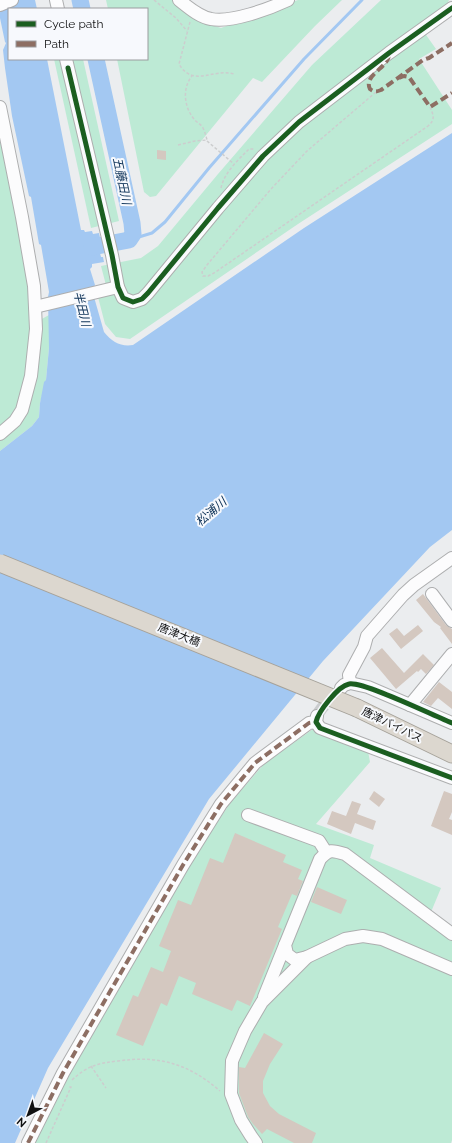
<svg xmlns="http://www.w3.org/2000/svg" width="452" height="1143" font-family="Raleway,'Noto Sans JP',sans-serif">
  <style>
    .green { fill: #bdead5 }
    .water { fill: #a3c8f2 }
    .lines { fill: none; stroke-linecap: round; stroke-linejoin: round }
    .stream { stroke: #a3c8f2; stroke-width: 3 }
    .river { stroke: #a3c8f2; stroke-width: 17 }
    .building { fill: #d4c8c0 }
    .minor-tunnel { stroke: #caccce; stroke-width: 12; stroke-dasharray: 12 6; stroke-linecap: butt }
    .minor-casing { stroke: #adaeaf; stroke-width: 14 }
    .highway-casing { stroke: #a6a29a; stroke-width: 19 }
    .path { stroke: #cccdce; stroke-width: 1.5; stroke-dasharray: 3 2; stroke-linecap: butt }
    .minor { stroke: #fcfcfd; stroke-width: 12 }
    .highway { stroke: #dcd7cf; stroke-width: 17 }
    .highway-bridge-casing { stroke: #a6a29a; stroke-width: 19; stroke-linecap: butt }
    .highway-bridge { stroke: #dcd7cf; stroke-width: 17 }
    .quiet { stroke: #8d6e63; stroke-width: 4; stroke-dasharray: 8 4; stroke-linecap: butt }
    .cycleway-casing { stroke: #f7f9fd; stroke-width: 8 }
    .cycleway { stroke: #1b5e20; stroke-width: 5 }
    .labels { text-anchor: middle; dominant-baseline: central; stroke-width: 4; stroke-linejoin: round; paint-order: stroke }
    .street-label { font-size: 11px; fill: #101112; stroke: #f7f9fd }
    .water-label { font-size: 12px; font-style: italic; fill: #0b3056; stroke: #f7f9fd }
  </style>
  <rect width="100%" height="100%" fill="#ebedef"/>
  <!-- green -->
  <g class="green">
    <path d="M106,0H172L202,22L221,28L298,0H342L315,26L262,82L253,78L156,196L150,197L144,192L117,59H147V9H108Z"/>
    <path d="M381,0H449L446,7L419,25L436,49L419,59L452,110V124L298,224L130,339L116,337L105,324L98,297L108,293L101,266L141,258L158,246L218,174L312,65Z"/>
    <path d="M54,59H83L119,221L91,228Z"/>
    <path d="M0,127L31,287L32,332L29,377L19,411L0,432Z"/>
    <path d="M49,315V348L46,380L40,403L39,417L32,426L0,451V439L17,423L40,320Z"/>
    <path d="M313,729L368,751L370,762L316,824L374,845L370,858L441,888L431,912L452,928V1140L451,1143H31L51,1103L201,846L231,802L264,764Z"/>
  </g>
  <!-- water -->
  <path class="water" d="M0,0H35L37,9H9V59H47L81,230H84L85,232L92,231L93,234L99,233L103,252L100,253L101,257H103L104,262L92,264V267L90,269L95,285L92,290L104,332C112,342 121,347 133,345L304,228L452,133V530L430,547L323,661L209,799L48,1068L15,1143H0V451L32,426L39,417L40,403L44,382L46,380L49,348L48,297L49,292L41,245L39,244L31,197L29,196L12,116L5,68L3,50L6,43L5,42L0,18Z"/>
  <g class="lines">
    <!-- stream -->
    <path class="stream" d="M129,240L152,233L165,222L209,168L304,59L362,0"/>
    <!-- river -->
    <g class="river">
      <path d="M80,0L82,9"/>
      <path d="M92,247L129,240L133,234L132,223L96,59"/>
    </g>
  </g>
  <!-- building -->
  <g class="building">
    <path d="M157,150L166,151V160L157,159Z"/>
    <path d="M423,594L446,625L452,629V644L440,628L441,627L434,622L416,600Z"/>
    <path d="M418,625L423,631L401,649L389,634L397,628L404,636Z"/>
    <path d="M382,648L404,673L423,654L434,665L426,674L421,669L418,672L417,671L396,689L370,658Z"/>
    <path d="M439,682L452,692V709L438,698L431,706L423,702Z"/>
    <path d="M374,791L385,799L379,807L369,799Z"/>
    <path d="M444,791L452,794V812L449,819L452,820V835L431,826Z"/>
    <path d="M352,801L361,804L357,814L376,821L373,830L355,823L351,834L327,824L332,811L346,816Z"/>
    <path d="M235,833L286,855L283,862L302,870L298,879L303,881L297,896L292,894L278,927L282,929L250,1006L237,1000L232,1011L192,994L196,983L179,976L167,1006L161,1003L143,1046L116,1035L133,995L138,997L151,967L163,972L171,951L159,946L178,900L191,905L210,858L223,863Z"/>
    <path d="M317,887L347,900L341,914L311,902Z"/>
    <path d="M264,1033L283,1044L270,1064L263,1081V1093L270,1106L279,1114L316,1133L312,1143H294L267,1129L262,1134L253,1124L248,1117L239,1093V1067L245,1068Z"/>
  </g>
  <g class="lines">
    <!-- minor-tunnel -->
    <path class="minor-tunnel" d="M317,715L322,708L336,693"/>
    <defs>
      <g id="minor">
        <path d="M56,0L58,9"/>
        <path d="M179,0C188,7 199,17 211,19C231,23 269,9 288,0"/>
        <path d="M0,5L12,0"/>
        <path d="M66,59L112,255L118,287L123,298L133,302L142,299L148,293L218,208L263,156L299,122L389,53L452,8"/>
        <path d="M0,107L22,217L34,286L36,329L31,376L22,410L15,421L0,434"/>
        <path d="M35,307L118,287"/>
        <path d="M432,594L452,621"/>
        <path d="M350,683L349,675L364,647L367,636L403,595L414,585L452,558"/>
        <path d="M341,688L344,685L350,683L368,687L452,723"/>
        <path d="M410,705L452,654"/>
        <path d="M317,716L316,722L320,728L452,778"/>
        <path d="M248,815L319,841L326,852"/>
        <path d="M452,934L345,854C332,850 329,849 320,859L285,945L287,954L295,960L307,957L345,939L363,936L382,939L452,969"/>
        <path d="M264,997L285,945"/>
        <path d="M28,1143L63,1073L183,865L221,804L255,763L309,723L316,722"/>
        <path d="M256,1143L251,1136L241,1120L231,1094L232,1061L245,1031L262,1002L307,957"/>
      </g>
      <path id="highway" d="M357,708L452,754"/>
    </defs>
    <!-- minor casing -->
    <use href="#minor" class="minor-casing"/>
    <!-- highway casing -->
    <use href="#highway" class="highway-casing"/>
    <!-- path -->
    <g class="path">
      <path d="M154,0L176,18L187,31"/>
      <path d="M190,22L179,64C193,88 213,68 234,74"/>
      <path d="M376,92L307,151L271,189L207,265L202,272L203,276H208L214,273L428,126C435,120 434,116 430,107"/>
      <path d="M207,141L234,164"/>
      <path d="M178,145L195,141L207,140C206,136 205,132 203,128C201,124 197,123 194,119C184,107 182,88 192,76"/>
      <path d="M221,188C224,173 238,160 249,149H254"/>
      <path d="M91,1066L106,1088"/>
      <path d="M72,1080C87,1066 98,1063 118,1061C159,1055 189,1064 220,1091"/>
      <path d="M46,1143L71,1087H68"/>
    </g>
    <!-- minor -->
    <use href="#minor" class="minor"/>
    <!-- highway -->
    <use href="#highway" class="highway"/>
    <defs>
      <path id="highway-bridge" d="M0,563L357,708"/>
    </defs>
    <!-- highway-bridge casing -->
    <use href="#highway-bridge" class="highway-bridge-casing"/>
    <!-- highway-bridge -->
    <use href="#highway-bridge" class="highway-bridge"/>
    <!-- quiet -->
    <g class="quiet">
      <path d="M389,55C388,68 363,75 370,89C374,92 376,92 381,90L423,60L429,58L452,43"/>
      <path d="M399,78L404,76L409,77L430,107L452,93"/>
      <path d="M28,1143L63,1073L183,865L221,804L255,763L309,723L316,722"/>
    </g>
    <defs>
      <g id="cycleway">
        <path d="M68,68L112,255L118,287L123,298L133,302L142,299L148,293L218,208L263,156L299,122L389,53L452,8"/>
        <path d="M452,723C434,716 363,681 349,684C338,686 318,712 316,722L320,728L452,778"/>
      </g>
    </defs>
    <!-- cycleway casing -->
    <use href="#cycleway" class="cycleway-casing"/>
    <!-- cycleway -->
    <use href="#cycleway" class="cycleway"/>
  </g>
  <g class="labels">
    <!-- street labels -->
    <g class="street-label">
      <text transform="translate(179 635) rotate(22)">唐津大橋</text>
      <text transform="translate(392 725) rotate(26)">唐津バイパス</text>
    </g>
    <!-- water labels -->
    <g class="water-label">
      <text transform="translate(122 181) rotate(78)">五藤田川</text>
      <text transform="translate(82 309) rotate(76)">半田川</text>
      <text transform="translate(211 512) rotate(-41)">松浦川</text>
    </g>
  </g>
  <!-- legend -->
  <rect x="8" y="8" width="140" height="52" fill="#f7f9fd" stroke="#9b9c9f"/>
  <rect x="16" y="21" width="20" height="6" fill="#1b5e20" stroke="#9b9c9f"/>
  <text x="44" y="28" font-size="12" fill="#101112">Cycle path</text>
  <rect x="16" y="41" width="20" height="6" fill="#8d6e63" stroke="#9b9c9f"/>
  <text x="44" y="48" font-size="12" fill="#101112">Path</text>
  <!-- north arrow -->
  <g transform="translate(28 1115) rotate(221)" stroke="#f7f9fd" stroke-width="3" paint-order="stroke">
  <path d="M0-3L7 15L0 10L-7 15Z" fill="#101112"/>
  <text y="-6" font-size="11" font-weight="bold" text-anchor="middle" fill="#101112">N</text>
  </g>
</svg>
